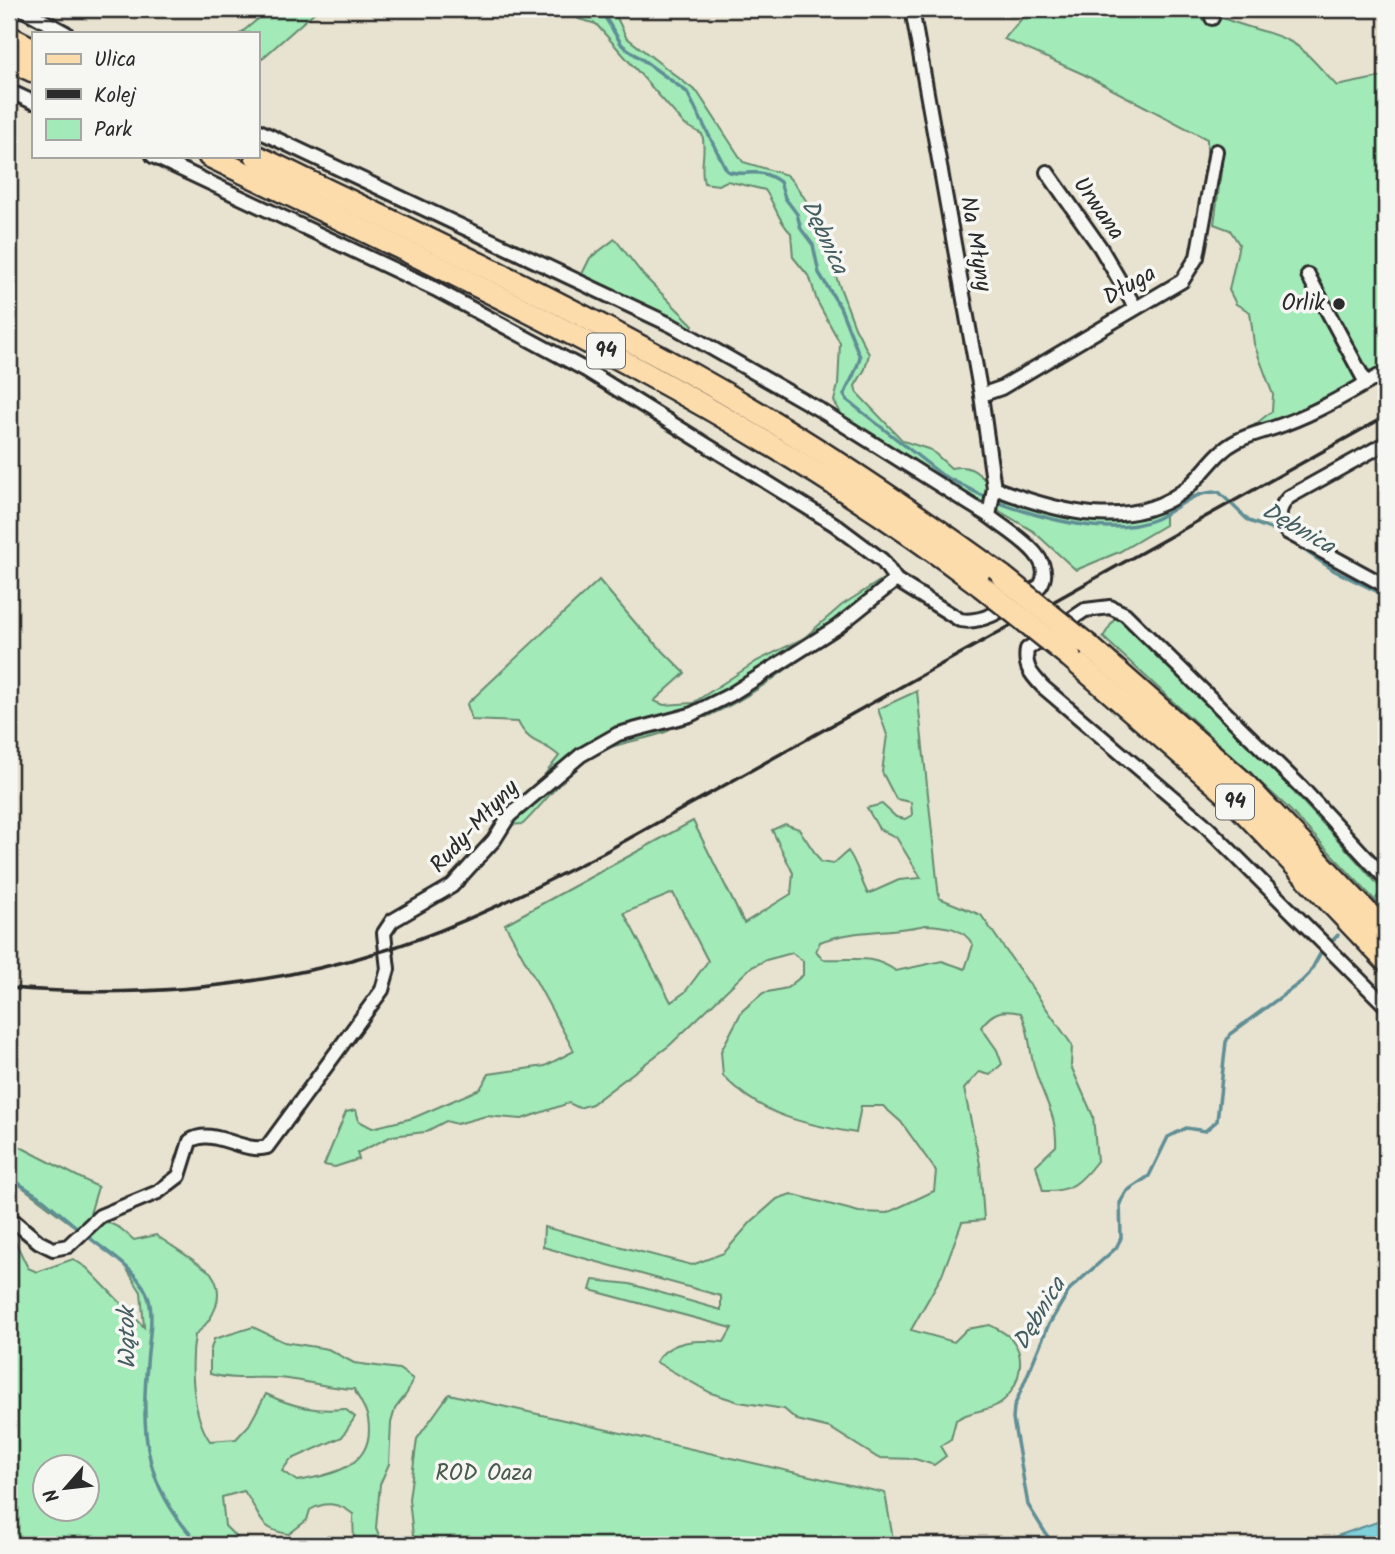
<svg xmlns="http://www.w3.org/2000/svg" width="1395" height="1554" font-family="Kalam,sans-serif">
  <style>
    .green { fill: #a2eab7; stroke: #668a71; stroke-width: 2; fill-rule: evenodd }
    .water { fill: #80d0db; stroke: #5e8e95; stroke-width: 2 }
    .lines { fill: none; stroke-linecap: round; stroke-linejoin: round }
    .stream { stroke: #5e8e95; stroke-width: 3.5 }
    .minor-casing { stroke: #2b2b2b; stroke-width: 18 }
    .primary-casing { stroke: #2b2b2b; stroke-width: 26 }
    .minor { stroke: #f6f6f2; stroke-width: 12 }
    .primary { stroke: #fddcac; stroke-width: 21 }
    .rail { stroke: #2b2b2b; stroke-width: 3.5 }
    .primary-bridge-casing { stroke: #2b2b2b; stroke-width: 26; stroke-linecap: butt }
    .primary-bridge { stroke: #fddcac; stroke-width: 21 }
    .poi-dot { fill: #2b2b2b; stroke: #f6f6f2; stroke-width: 2.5 }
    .labels { text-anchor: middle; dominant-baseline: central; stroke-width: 7; stroke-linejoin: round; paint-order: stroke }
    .shield { fill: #f6f6f2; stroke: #686867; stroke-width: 2 }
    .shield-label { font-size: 21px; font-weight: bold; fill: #2b2b2b }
    .street-label { font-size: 23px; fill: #2b2b2b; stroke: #f6f6f2 }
    .poi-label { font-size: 23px; fill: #2b2b2b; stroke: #f6f6f2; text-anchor: end }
    .park-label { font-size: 23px; fill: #495b4e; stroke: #f6f6f2 }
    .water-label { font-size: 24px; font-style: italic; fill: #445d60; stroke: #f6f6f2 }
  </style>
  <rect width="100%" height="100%" fill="#e8e2d0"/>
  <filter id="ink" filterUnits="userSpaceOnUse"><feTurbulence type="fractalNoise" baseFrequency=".0143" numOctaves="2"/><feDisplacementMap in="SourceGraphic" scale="14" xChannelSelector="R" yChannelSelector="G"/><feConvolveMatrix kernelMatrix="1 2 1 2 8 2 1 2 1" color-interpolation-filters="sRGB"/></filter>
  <g filter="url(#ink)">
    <!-- green -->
    <g class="green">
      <path d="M270,9H318L257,63V33H241Z"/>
      <path d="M565,9H613L626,37L698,93L743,162L787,175L797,187L809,205L855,327L869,354L865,369L855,386L857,393L903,441L931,450L951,468C968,465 975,469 987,482L983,503L976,506L844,419L834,401L838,385L840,343L817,301L810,278L793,257L791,233C778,221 775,204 765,190L727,181L718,185L704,183C699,166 707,151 702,134L685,125L596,24L579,19Z"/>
      <path d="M1030,9H1207C1233,27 1261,27 1289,41C1307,50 1323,72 1337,86L1386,76V369L1370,374L1313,409L1242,435L1272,411L1273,395L1254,344L1250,312L1236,304L1229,290L1239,244L1230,230L1214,224L1222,164L1207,162V139L1083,74L1004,39Z"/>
      <path d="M615,239L644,276L693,325L689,335L579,280L590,258Z"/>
      <path d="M1003,495L1035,507L1161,511L1165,515V525L1119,552L1076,570L1033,531L996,509Z"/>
      <path d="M883,579L887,586C831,634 774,687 706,717L697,713L668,721V731C647,740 622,741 601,751C570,765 547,801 523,824L506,825L559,756C542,740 530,746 518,722L472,720L467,704L599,580L638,626L685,673L654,701L664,705L693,703L757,661L804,638L842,605Z"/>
      <path d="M1117,615C1211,705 1301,796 1386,894V912L1287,807L1103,637Z"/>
      <path d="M917,691L939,898L981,915L1072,1045L1071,1066L1093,1116L1097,1161C1080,1183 1071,1192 1043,1191L1036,1165L1056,1146C1058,1115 1041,1095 1034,1066C1028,1045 1031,1034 1021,1013C1002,1009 993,1011 981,1027L997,1050L1002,1064L990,1075L979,1072L964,1089L980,1164L984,1220L962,1222L942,1275L911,1330L954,1342L967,1329L990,1325C997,1329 1009,1334 1013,1341C1028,1360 1017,1394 997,1405C985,1412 973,1409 956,1420L951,1439L940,1446L946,1456L934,1465L915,1459L878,1458L830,1428L797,1420L784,1409L739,1402L711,1393L656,1362C670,1338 701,1340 724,1342L732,1328L590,1290L593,1280L630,1284L721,1310V1296L543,1247L544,1227L692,1265L724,1253L751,1222L777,1199L791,1194L859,1212L887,1213L934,1191L936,1171L901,1122L883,1106H861L856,1133C803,1124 762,1116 723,1076L721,1051L742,1011L763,993L787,988L803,975V961L792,953L766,960L750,968L670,1045L592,1104L579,1108L569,1103L522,1119L486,1116L457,1124L446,1121L425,1132L392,1136L357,1153L359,1159L335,1167L324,1165L346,1112L356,1110L359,1121L372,1128L413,1118L480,1089L489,1074L545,1066L574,1051L505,924L693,821L744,923L791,894L793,873L772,830L785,824L799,829L821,862L833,864L848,851C858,864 860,880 868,894L899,880L921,878L896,837L879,829L867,808L882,804L896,817L905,819L912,815L911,802L896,799L882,772L887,735L878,709ZM673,893L708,961L685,992L671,1002L624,913ZM926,925C945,926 963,927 973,945L965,969L942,961L896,971C870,953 854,961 823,959L816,951L820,942C853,929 891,933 926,925Z"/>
      <path d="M9,1141L98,1187L90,1214L120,1228L134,1240L156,1235C164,1241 208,1269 211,1273C227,1296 213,1320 195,1335C190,1366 192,1416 210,1441L236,1439L249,1425L266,1394C293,1407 316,1412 345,1409L355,1417L342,1437L290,1460L282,1471L297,1481C333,1475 376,1466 368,1419C367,1410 358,1398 354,1389C331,1388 310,1382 288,1379C260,1375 238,1382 210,1374V1352L214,1339L253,1327L284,1342L328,1349L354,1363L399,1369L413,1379L407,1393L395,1409L391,1423L389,1464L380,1484L376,1528L383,1545H354L353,1514C339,1503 326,1501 310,1510L307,1520L289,1534C256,1529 262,1515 244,1491L222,1497L225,1526L240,1541L264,1545H9V1229L28,1268L37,1272L73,1259L87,1268L144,1327L141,1292L123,1263L9,1177ZM46,1466H88V1508H46Z"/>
      <path d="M449,1394L885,1493L894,1545H414L409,1499L417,1439Z"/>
    </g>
    <!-- water -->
    <path class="water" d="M1386,1519V1545H1283L1334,1537Z"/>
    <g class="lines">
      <!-- stream -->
      <g class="stream">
        <path d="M592,9L605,17L622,45L687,92L727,171C746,178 758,165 780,182L785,198L797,214L801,229L813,245L819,273L840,307L860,357C857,371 849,383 844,395L847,400L942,475L987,498"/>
        <path d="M997,502C1041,518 1110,539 1156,519C1178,509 1192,491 1219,492L1249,521L1276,531L1335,571L1386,596"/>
        <path d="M1377,898L1386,889"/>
        <path d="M1331,942L1338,935"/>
        <path d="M9,1177L44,1200L80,1230"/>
        <path d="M86,1235C106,1252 142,1272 149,1300C154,1319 148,1344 147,1364C140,1439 146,1489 200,1545"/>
        <path d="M1053,1545L1028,1505L1013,1419L1014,1407L1048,1326L1070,1289L1116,1248L1121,1238L1120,1203L1127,1191L1149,1176L1168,1137L1186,1128L1205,1131L1217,1121L1226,1042L1230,1034L1301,982L1309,974L1320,954"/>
      </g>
      <defs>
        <g id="minor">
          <path d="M22,9L66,33"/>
          <path d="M1212,9V18"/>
          <path d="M9,91L33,102"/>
          <path d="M257,130L671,325L820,410L989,516"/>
          <path d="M153,156L435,289L586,370L834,524L882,560L896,580"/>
          <path d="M1047,172L1100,247L1135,307"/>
          <path d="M1308,275L1366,383"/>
          <path d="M981,395L1001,388L1182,281L1197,257L1216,151"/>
          <path d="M1386,443L1289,497C1278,508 1276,519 1287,532L1386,586"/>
          <path d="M994,488C1055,511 1131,534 1187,488C1205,473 1215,452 1237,441C1252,433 1271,430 1287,423C1322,410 1354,390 1386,372"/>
          <path d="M1386,879L1302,788L1125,614L1110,607L1085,610L1027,649C1024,667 1031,674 1043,687L1203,823L1386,1006"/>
          <path d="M9,1217L39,1242L53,1249L68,1246L100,1216L158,1192L179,1176L190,1141C213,1126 242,1154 267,1147L382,990L388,969L384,933L392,921L452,886L494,840L509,816L581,755L618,734L690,715L730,695L837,627L896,580L960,620C989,625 1015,600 1040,586C1059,558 1007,531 989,516L994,488L981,395L912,9"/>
        </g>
        <g id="primary">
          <path d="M9,37L33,49"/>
          <path d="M9,60L33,71"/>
          <path d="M209,156C475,284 744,407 981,586"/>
          <path d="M256,156C402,226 549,295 691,374C799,434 902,503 1002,576"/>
          <path d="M1089,646L1242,781L1386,932"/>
          <path d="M1070,657L1228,795L1386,961"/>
        </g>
      </defs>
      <!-- minor casing -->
      <use href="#minor" class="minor-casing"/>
      <!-- primary casing -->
      <use href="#primary" class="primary-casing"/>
      <!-- minor -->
      <use href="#minor" class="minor"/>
      <!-- primary -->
      <use href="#primary" class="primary"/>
      <!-- rail -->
      <path class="rail" d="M9,988C136,998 267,988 389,949C464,925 533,889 603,853L1386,416"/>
      <defs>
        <g id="primary-bridge">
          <path d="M1002,576L1089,646"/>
          <path d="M981,586L1070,657"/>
        </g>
      </defs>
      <!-- primary-bridge casing -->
      <use href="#primary-bridge" class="primary-bridge-casing"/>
      <!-- primary-bridge -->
      <use href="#primary-bridge" class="primary-bridge"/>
    </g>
  </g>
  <!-- markers -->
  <circle class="poi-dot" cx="1339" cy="304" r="7"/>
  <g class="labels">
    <!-- shield labels -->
    <g class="shield">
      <rect x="587" y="333.5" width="38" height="35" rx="5"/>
      <rect x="1216" y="784.5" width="38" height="35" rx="5"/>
    </g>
    <g class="shield-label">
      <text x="606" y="351">94</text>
      <text x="1235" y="802">94</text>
    </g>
    <!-- street labels -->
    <g class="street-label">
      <text transform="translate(1098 209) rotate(55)">Urwana</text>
      <text transform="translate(975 244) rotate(80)">Na Młyny</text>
      <text transform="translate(1130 286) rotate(-30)">Długa</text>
      <text transform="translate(475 827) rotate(-47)">Rudy-Młyny</text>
    </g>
    <!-- poi labels -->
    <g class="poi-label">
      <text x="1325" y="304">Orlik</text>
    </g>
    <!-- park labels -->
    <g class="park-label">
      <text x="484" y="1474">ROD Oaza</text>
    </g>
    <!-- water labels -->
    <g class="water-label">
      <text transform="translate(824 237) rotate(65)">Dębnica</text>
      <text transform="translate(1298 529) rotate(30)">Dębnica</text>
      <text transform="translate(1040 1314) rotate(-59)">Dębnica</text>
      <text transform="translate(128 1338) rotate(-91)">Wątok</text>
    </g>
  </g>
  <!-- margin -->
  <rect width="1395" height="1554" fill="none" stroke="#f6f6f2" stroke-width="35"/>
  <rect x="18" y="18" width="1360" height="1519" fill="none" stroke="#2b2b2b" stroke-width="2.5" filter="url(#ink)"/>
  <!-- legend -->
  <rect x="32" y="32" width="228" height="126" fill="#f6f6f2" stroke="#a5a5a2" stroke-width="2"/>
  <rect x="46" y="54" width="35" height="10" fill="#fddcac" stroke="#a5a5a2" stroke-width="2"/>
  <text x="94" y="66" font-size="21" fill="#2b2b2b">Ulica</text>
  <rect x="46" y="89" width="35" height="10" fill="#2b2b2b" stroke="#a5a5a2" stroke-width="2"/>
  <text x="94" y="102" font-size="21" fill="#2b2b2b">Kolej</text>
  <rect x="46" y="119" width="35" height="21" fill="#a2eab7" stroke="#a5a5a2" stroke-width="2"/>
  <text x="94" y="136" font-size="21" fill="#2b2b2b">Park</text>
  <!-- north arrow -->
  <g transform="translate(66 1488) rotate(242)"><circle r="33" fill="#f6f6f2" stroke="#a5a5a2" stroke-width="2"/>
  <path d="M0-5L12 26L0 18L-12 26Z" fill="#2b2b2b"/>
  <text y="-10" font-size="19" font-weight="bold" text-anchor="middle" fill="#2b2b2b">N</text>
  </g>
</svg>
